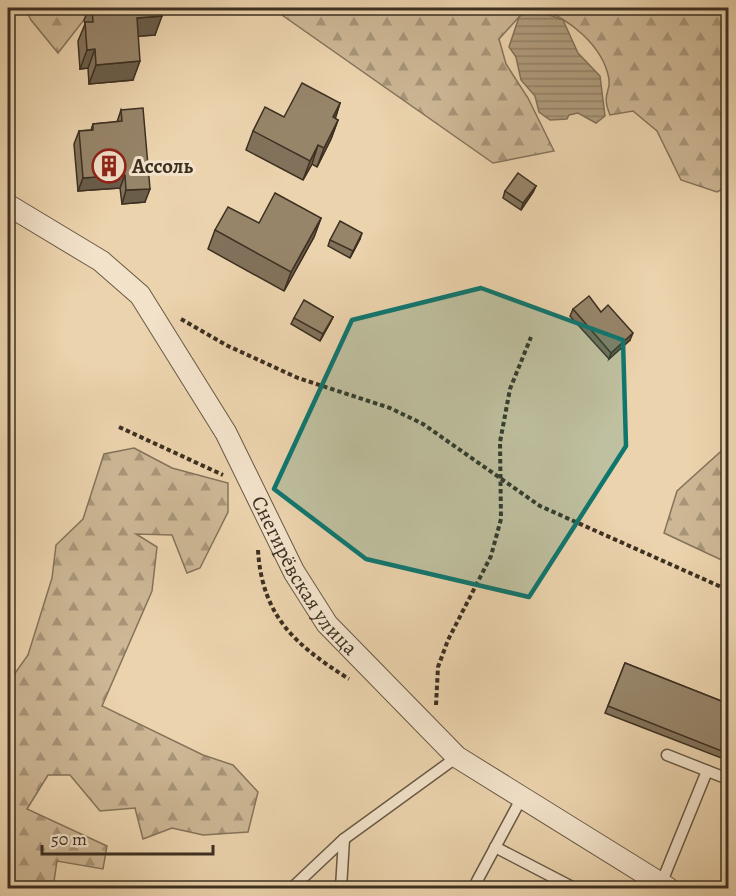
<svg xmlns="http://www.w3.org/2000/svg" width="736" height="896" font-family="Alegreya,serif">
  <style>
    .forest { fill: url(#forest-firs); stroke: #85745b; stroke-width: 1.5 }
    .water { fill: url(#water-rules); stroke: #827158; stroke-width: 1.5 }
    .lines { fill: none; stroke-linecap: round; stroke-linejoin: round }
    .lane-casing { stroke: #685944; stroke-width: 13 }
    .street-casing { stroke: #685944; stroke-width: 23 }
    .path { stroke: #3d3021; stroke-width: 4; stroke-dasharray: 4.5 3; stroke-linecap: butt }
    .lane { stroke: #f2e2ca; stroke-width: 10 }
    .street { stroke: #f2e2ca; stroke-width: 21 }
    .wall { fill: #82725b; stroke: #3d3021; stroke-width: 1.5 }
    .shaded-wall { fill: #6a5d4a; stroke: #3d3021; stroke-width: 1.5 }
    .building { fill: #97856a; stroke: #3d3021; stroke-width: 1.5 }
    .marked { fill: #0f766e; fill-opacity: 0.2; stroke: #0f766e; stroke-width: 4.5; stroke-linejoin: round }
    .labels { text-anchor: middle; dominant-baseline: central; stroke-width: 6; stroke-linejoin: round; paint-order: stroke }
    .poi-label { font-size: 21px; font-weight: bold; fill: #3d3021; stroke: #f2e2ca; text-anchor: start }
    .street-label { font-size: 21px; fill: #3d3021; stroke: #f2e2ca }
  </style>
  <defs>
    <pattern id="forest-firs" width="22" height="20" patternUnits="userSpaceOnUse" patternTransform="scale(1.5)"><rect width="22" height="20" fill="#cdb795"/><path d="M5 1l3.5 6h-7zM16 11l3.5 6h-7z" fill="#a89579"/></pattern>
    <pattern id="water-rules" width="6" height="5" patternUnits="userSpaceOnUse" patternTransform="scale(1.5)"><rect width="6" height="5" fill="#b09c7d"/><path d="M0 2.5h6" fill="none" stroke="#908066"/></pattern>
  </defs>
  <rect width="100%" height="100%" fill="#ebd3ad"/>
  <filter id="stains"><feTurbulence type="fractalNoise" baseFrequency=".00333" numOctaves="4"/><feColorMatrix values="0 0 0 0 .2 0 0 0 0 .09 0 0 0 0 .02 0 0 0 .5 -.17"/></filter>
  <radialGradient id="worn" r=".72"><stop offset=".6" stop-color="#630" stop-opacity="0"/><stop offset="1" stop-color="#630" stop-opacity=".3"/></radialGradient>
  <!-- forest -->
  <g class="forest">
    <path d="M25,8H106L83,21L58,53L31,20Z"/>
    <path d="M272,8H527L499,39L506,64L528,98L554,151L493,163Z"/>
    <path d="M539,8H728V186L717,192L681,180L657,131L633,111L610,115C601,93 611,93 609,79C603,45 568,18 539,8Z"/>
    <path d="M728,445V563L664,533L677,491Z"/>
    <path d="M134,448L172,468L228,483V512L200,568L187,573L172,535L136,534L157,547L152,591L102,706L203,755L233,765L258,792L248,832L203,835L172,828L143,839L135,808L100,811L70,775H48L27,809L107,846L103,869L57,861L53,888H8V683L28,655L52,578L56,545L83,519L104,454Z"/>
  </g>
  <!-- water -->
  <path class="water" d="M531,8L563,20L578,53L600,76L605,116L596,123L578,113L569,115L567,119L550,120L539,112L535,96L521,80L516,57L509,47L519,17Z"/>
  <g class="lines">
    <defs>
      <g id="lane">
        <path d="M667,755L728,779"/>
        <path d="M495,847L574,888"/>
        <path d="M477,881L521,799"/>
        <path d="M661,884L707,771"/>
        <path d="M292,888L344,839L457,757"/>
        <path d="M341,888L344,839"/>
      </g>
      <g id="street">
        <path id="s1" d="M8,205L101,261L140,295L226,433L294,572L327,624L457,757L668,888"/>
      </g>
    </defs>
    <!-- lane casing -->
    <use href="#lane" class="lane-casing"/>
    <!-- street casing -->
    <use href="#street" class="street-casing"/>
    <!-- path -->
    <g class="path">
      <path d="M181,319L228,346L298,378L390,408L423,424L540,506L728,590"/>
      <path d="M119,427L223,475"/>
      <path d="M258,550C262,616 295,645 349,679"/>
      <path d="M436,705L438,667L448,640L491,556L501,519L500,442L510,389L531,337"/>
    </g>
    <!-- lane -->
    <use href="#lane" class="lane"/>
    <!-- street -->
    <use href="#street" class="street"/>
  </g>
  <!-- wall -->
  <g class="wall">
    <path d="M89,8H161L155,35L138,36L133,80L89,84L88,68L80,69L78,41L85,24L84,20Z"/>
    <path d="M340,103L335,119L338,120L331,139L317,167L312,164L303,180L246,150L253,131Z"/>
    <path d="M121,110L145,202L122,204L120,188L78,191L74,144L79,131L91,130L93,124L117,122Z"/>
    <path d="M536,186L533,192L521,210L503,198L505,191Z"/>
    <path d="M321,218L314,237L284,291L208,249L215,230L259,223Z"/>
    <path d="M360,239L350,258L328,246L330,240Z"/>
    <path d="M573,309L601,312L630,340L609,359L570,316Z"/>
    <path d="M333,317L330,323L320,341L291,324L294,318Z"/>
    <path d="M625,663L729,704V761L605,713Z"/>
  </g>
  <!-- shaded-wall -->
  <g class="shaded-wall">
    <path d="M162,16L155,35L130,37L137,18Z"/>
    <path d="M95,49L88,68L80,69L87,50Z"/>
    <path d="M140,61L133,80L89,84L96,65Z"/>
    <path d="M340,103L334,122L333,117Z"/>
    <path d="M338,120L331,139L317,167L324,148Z"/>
    <path d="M318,145L312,164L303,180L310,161Z"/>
    <path d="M125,175L120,188L78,191L83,178Z"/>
    <path d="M536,186L533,192L521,210L523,203Z"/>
    <path d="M150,189L145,202L122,204L126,190Z"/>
    <path d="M321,218L314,237L284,291L291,272Z"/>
    <path d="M362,233L360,239L350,258L353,251Z"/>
    <path d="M333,317L330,323L320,341L323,334Z"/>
    <path d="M633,333L630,340L609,359L611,353Z"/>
  </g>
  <!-- building -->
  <g class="building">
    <path d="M92,8H161L162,16L137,18L140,61L96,65L95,49L87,50L85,22H93Z"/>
    <path d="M302,83L340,103L333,117L338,120L324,148L318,145L310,161L253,131L265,107L284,117Z"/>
    <path d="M143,108L150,189L126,190L125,175L83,178L79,131L93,130V124L122,121L121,110Z"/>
    <path d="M518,173L536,186L523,203L505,191Z"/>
    <path d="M275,193L321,218L291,272L215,230L228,207L259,223Z"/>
    <path d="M340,221L362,233L353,251L330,240Z"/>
    <path d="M589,296L601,312L608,305L633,333L611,353L573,309Z"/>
    <path d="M304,300L333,317L323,334L294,318Z"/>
    <path d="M625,663L729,704V754L608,706Z"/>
  </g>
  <!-- marked area -->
  <path class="marked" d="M481,288L623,340L626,446L529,597L366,559L274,489L352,320Z"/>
  <!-- icons -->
  <defs>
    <symbol id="building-ring" viewBox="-11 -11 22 22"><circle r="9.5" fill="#f2e2ca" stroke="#8f2418" stroke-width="1.5"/><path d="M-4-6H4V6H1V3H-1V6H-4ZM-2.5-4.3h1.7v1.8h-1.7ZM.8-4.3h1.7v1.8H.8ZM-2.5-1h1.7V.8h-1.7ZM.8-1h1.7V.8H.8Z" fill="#8f2418"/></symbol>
  </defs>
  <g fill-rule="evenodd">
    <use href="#building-ring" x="90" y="147" width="38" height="38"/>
  </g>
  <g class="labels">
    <!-- poi labels -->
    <g class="poi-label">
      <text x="132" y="166">Ассоль</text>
    </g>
    <!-- street labels -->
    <g class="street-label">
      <text stroke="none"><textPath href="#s1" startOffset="486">Снегирёвская улица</textPath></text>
    </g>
  </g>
  <!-- margin -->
  <rect width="736" height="896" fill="none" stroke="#ebd3ad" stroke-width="30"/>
  <rect x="9" y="9" width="718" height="878" fill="none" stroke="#3d3021" stroke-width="3"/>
  <rect x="15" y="15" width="706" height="866" fill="none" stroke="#3d3021" stroke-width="1.5"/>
  <!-- scale -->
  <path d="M42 845v9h171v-9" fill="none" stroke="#3d3021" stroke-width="3"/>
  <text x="51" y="845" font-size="18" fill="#3d3021" stroke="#f2e2ca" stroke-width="4.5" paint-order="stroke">50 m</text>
  <rect width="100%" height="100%" filter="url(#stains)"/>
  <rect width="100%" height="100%" fill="url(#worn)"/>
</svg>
